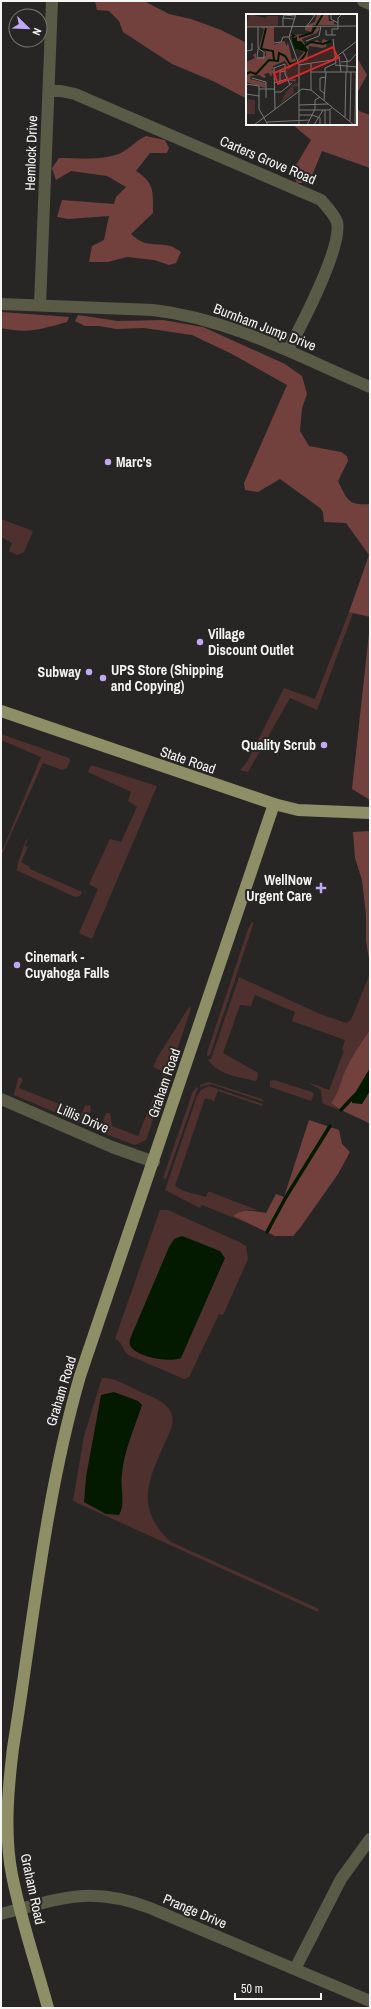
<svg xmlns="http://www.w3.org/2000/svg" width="371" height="2009" font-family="'Archivo Narrow',sans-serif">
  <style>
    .green { fill: #4e312f }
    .forest { fill: #72413e }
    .water { fill: #031a00 }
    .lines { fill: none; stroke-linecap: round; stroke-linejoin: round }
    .stream { stroke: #031a00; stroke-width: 3.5 }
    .minor { stroke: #5a5b47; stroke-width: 12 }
    .major { stroke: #8e8f66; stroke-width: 12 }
    .poi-dot { fill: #c0a8f3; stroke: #272624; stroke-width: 1.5 }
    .labels { text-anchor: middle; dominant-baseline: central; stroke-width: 4; stroke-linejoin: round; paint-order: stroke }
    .street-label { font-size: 14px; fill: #f5f5f3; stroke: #272624 }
    .poi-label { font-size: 14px; font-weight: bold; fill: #f5f5f3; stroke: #272624; text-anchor: start }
    .inset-river { fill: none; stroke: #031a00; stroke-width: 2 }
    .inset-road { fill: none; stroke: #797977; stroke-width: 1 }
    .view { fill: #d62828; fill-opacity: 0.15; stroke: #d62828; stroke-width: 2 }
    .inset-edge { fill: none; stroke: #f5f5f3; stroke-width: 2 }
  </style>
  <rect width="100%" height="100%" fill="#272624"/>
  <!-- green -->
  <g class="green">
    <path d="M1,519L33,531L24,552L17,555L9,551L12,543L1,537Z"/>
    <path d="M349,612L353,613L317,710L290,698L248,772L240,770L247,762L284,688L315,699Z"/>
    <path d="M1,734L69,758L70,761L67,768L62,770L43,763L1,856V848L3,849L41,757L1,740Z"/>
    <path d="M91,765L157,786L92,939L79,933L98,889L89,884L110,839L121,842L137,807L128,801L131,792L88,772Z"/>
    <path d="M28,839L25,846L28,847L21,862L30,867V869L82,892L80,896L75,897L16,870L18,868L17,866L26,840Z"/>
    <path d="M254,922L210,1055L207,1056V1053L248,929L251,923Z"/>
    <path d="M370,965V1030L353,1056L345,1071L338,1094L331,1103L339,1110L322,1103L321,1090L307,1082L329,1090L344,1051L342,1050L345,1040L292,1021L295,1012L255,995L251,1006L240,1005L223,1053L258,1073L257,1080L255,1081C240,1077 215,1074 208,1059H211L239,977L320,1014L346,1023L351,1020L369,976Z"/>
    <path d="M189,1007L191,1008L189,1015L146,1140L135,1145L103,1133L101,1127L106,1113H110L112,1126L138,1136L164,1072L153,1067L157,1058Z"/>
    <path d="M21,1077L23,1080L19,1088L82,1113L85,1106L90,1105L91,1109L86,1122L83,1124L14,1095L18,1078Z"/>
    <path d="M274,1080L312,1092L314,1094L311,1101L270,1087V1081Z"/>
    <path d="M209,1082L262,1099L264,1102L211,1084L200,1087V1085Z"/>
    <path d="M209,1086L263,1104L262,1106L218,1091L214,1101L205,1098L175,1186L184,1191L206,1197L208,1192H210L257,1210H249L233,1216L242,1221L202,1205L200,1208L165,1190L197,1096L201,1090Z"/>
    <path d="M197,1087L198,1088L166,1179L163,1178L193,1091Z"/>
    <path d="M160,1210H168L239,1242L246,1246L248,1259L223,1315L219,1314L189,1377L184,1379L128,1355C122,1350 123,1342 115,1339Z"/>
    <path d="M102,1378C115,1377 129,1387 141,1392C152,1397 165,1401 171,1412C175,1422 171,1429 167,1438C149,1479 133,1507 171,1542L319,1609L318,1612L73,1501L84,1436Z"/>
  </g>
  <!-- forest -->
  <g class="forest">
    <path d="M95,1H144L169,14L191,19L221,30L245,42L247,44V99L215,82L172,64L123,32L119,21L109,11L97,10Z"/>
    <path d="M356,56L367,75L356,95Z"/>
    <path d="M356,103L359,111L370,115V168L322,151L309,183H297L292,172L311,140L292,124H356Z"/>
    <path d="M146,136L165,140L169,148L167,153H150L136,171C155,183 153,192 153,213L131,234C146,248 153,242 170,246C174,247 178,250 181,252L176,263L169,265L154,260L127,257L108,262H89L92,246L104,240L109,216L68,219L57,217L62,200L114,204L116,197L126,187L107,176L71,171L56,180L52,168L59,158C79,158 102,161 121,153C129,149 137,140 146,136Z"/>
    <path d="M1,312L69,317L67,322C41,329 29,334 1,328Z"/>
    <path d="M78,315L118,321L163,320L203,327L285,364L302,376L307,394L302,408L300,431L309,446L341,452L347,456L348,461L338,481C347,499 348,506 370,504V617L349,612L369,555L346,523L324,522L323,512L320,508L280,479L258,492L245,490L244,483L287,385L232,354L192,335L144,328L116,329L99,326H85L75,321Z"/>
    <path d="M370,624V800L352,789Z"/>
    <path d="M370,831V965L366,941V915L362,880L355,858L353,832Z"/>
    <path d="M370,1030V1124C357,1116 343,1113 331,1103C339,1093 340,1083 345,1071C352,1056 361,1043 370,1030Z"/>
    <path d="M309,1120L339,1130L342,1144L350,1152L338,1174L300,1228L293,1236H275L233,1216C244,1208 254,1211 266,1213L276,1194L284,1197Z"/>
  </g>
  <!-- water -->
  <g class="water">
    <path d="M370,1068V1091L362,1104L352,1103V1098Z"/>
    <path d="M182,1236L220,1251L225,1258L181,1358C170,1363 135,1357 130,1345C129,1343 130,1341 130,1339L169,1247L174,1239Z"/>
    <path d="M114,1392L138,1401L142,1405C135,1427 124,1450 122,1474C120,1488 126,1504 119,1515L106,1514L84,1502L86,1477L101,1395Z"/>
  </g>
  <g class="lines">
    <!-- stream -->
    <g class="stream">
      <path d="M341,1110L355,1095"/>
      <path d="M267,1232L286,1197L330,1126"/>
    </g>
    <!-- minor -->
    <g class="minor">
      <path d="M363,1L370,4"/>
      <path d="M49,91H61L75,94L321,200C327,207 334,214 337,222C343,246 301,326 288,350"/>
      <path d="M1,304L153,310C231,319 299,357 370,387"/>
      <path d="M40,305L52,1"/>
      <path d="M1,1099L112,1147L154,1162"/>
      <path d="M1,1914C60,1899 89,1885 150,1908L370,2001"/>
      <path d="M295,1969L341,1879L370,1839"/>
    </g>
    <!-- major -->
    <g class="major">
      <path d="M1,711L274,804L298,810L370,813"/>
      <path d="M48,2008C36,1964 21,1920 12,1875C4,1834 8,1789 13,1748C33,1624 45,1497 80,1376L274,804"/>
    </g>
  </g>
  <!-- markers -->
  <g class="poi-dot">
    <circle cx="108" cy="462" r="4"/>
    <circle cx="200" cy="642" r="4"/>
    <circle cx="89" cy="672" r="4"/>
    <circle cx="103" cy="678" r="4"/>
    <circle cx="324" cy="745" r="4"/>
    <path d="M319 882h4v4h4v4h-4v4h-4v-4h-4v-4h4z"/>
    <circle cx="17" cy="965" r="4"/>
  </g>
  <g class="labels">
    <!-- street labels -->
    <g class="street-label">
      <text transform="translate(31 153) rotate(-88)">Hemlock Drive</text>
      <text transform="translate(268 160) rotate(23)">Carters Grove Road</text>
      <text transform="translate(265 327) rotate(21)">Burnham Jump Drive</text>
      <text transform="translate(188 760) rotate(19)">State Road</text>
      <text transform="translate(164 1083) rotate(-71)">Graham Road</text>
      <text transform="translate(83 1118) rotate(23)">Lillis Drive</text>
      <text transform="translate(61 1391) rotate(-73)">Graham Road</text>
      <text transform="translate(33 1889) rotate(78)">Graham Road</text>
      <text transform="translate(195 1911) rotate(23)">Prange Drive</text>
    </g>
    <!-- poi labels -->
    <g class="poi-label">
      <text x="116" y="462">Marc's</text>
      <text x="208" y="634">Village<tspan x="208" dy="16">Discount Outlet</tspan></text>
      <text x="111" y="670">UPS Store (Shipping<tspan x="111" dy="16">and Copying)</tspan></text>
      <text x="81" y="672" text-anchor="end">Subway</text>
      <text x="316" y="745" text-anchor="end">Quality Scrub</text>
      <text x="312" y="880" text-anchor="end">WellNow<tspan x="312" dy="16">Urgent Care</tspan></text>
      <text x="25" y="957">Cinemark -<tspan x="25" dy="16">Cuyahoga Falls</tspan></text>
    </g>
  </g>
  <!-- overview -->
  <g transform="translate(246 14)">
    <rect width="111" height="111" fill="#272624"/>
    <path d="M3,0L20,4L21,2H32V12L0,13ZM53,69V72L47,73L48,79L34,90L40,78L48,70ZM2,85L9,86V100H0Z" fill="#4e312f"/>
    <path d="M71,0H82L83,7H88V10L92,11H67L65,18L59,16V12L69,8ZM14,13H28V31L38,27L41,32L42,28L46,46L49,44L51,49L40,57L43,66L50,65L47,74L49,67H42L40,57L43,53L39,47L27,52L28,55H24L28,56L25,63L23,59L18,60L20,63L18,64L13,61L5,62L4,65L20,69L19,74L0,68V48L9,44L7,41L10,39V28V44L20,42V38L13,34L18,15ZM71,13L74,14L71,19L56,25L59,31L71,26L75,29L77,25L86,28H81L80,33L76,34L63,32L61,46L53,49L52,45L58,38L49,35L44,21L65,20ZM51,21L47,22V27L48,24L50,26V23L51,27H55L60,34V41L56,46L60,37L46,29L45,22Z" fill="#72413e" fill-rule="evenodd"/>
    <path d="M46,20L53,23L49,22L47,24L51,23V27L56,28L62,36L58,44L52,48L60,38L49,35L46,27Z" fill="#031a00"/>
    <path class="inset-river" d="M20,14L15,35L27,37L28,46M53,23L66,19L77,0M57,33L65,28L77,30L85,27M0,60L4,58L10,60L23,46L32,47L33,39L39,42L44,50L51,48"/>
    <path class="inset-road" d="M50,0L43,23L53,51V111M60,0L69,1L61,12M85,0V5L92,9M37,4L38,1L49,2M0,13L111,12M12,13V34L19,39M37,13V4L48,5M80,16V21H90M86,21V15H92V4L96,0M60,27L73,22L75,12M28,29L35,28L37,23H43M12,35L11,44H18V39M0,37L6,36V29M97,38L101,46V58M93,42L95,58M95,48L104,47L111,39M53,51L86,46L111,27M89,51L111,53M65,58H111M79,58V54L90,49L87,25M6,64L20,68V84M34,67V58L39,57M28,69L41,65M0,70L13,72V95L22,111M13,75H28M65,76V50M28,78H35L46,69M0,80L13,82M79,80L74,76V64L80,63M78,86L80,58M53,91L82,90M29,95L28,54L39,50V60L44,71M53,96H83L86,94M84,96V111M53,101H66L74,104V111M99,103L100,58M104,107L105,58M21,108L64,106M8,111L56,75L65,76L108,111M53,111H61L69,95V86L74,83M68,111L77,96M79,111V96M109,111L110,58"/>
    <path class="view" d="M87,33L92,44L32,70L28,59Z"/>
    <rect width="111" height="111" class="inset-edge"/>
  </g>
  <!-- border -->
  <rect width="371" height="2009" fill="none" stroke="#f5f5f3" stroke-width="4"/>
  <!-- north arrow -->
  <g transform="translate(28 28) rotate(113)"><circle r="19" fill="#272624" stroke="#797977"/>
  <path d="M0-3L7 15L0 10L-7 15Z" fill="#c0a8f3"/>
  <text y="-6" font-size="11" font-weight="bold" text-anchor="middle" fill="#f5f5f3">N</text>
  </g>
  <!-- scale -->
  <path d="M235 1993v6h86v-6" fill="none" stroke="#f5f5f3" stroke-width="2"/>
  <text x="241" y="1993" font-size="12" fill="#f5f5f3" stroke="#272624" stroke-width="3" paint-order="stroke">50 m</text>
</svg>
